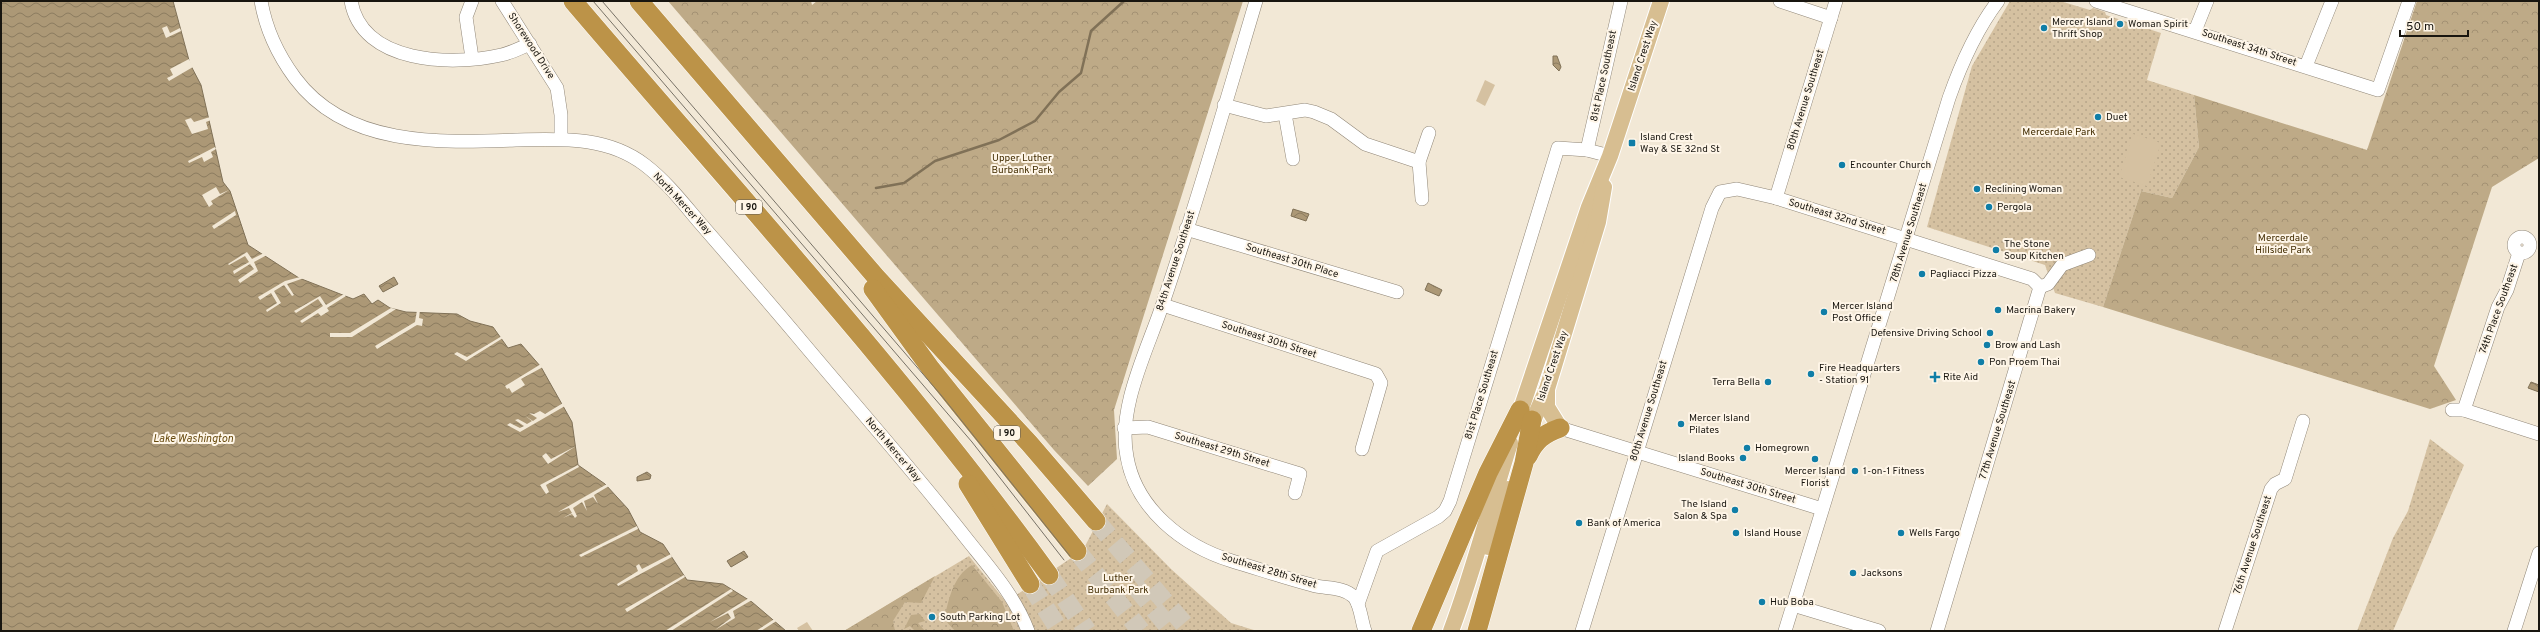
<svg xmlns="http://www.w3.org/2000/svg" width="2540" height="632" font-family="Overpass,sans-serif">
  <style>
    .grass { fill: url(#grass-dots) }
    .forest { fill: url(#forest-crowns) }
    .garden { fill: #d5c1a1 }
    .water { fill: url(#water-waves); stroke: #807157 }
    .pier { fill: #f2e8d6 }
    .lines { fill: none; stroke-linecap: round; stroke-linejoin: round }
    .stream { stroke: #807157; stroke-width: 2.5 }
    .highway-tunnel { stroke: #d1c8b8; stroke-width: 19; stroke-dasharray: 19 10; stroke-linecap: butt }
    .minor-casing { stroke: #908677; stroke-width: 14 }
    .major-casing { stroke: #fff; stroke-width: 18 }
    .highway-casing { stroke: #fff; stroke-width: 20 }
    .minor { stroke: #fff; stroke-width: 13 }
    .major { stroke: #d7be91; stroke-width: 16 }
    .highway { stroke: #bc9348; stroke-width: 19 }
    .tram { stroke: #787267; stroke-width: 1 }
    .poi-dot { fill: #107ea7; stroke: #fef5e7; stroke-width: 1.5 }
    .labels { text-anchor: middle; dominant-baseline: central; stroke-width: 4; stroke-linejoin: round; paint-order: stroke }
    .shield { fill: #fef5e7; stroke: #5d5850; stroke-width: 1 }
    .shield-label { font-size: 9px; font-weight: bold; fill: #18150f }
    .poi-label { font-size: 10px; fill: #18150f; stroke: #fef5e7; text-anchor: start }
    .street-label { font-size: 10px; fill: #18150f; stroke: #fef5e7 }
    .park-label { font-size: 10px; fill: #422c00; stroke: #fef5e7 }
    .water-label { font-size: 11px; font-style: italic; fill: #684b0f; stroke: #fef5e7 }
  </style>
  <defs>
    <pattern id="grass-dots" width="8" height="8" patternUnits="userSpaceOnUse"><rect width="8" height="8" fill="#d5c1a1"/><path d="M2 2h.1M6 6h.1" fill="none" stroke="#b6a589" stroke-width="1.8" stroke-linecap="round"/></pattern>
    <pattern id="forest-crowns" width="20" height="18" patternUnits="userSpaceOnUse"><rect width="20" height="18" fill="#beaa87"/><path d="M2 6a3 3 0 1 1 6 0M12 15a3 3 0 1 1 6 0" fill="none" stroke="#a39173"/></pattern>
    <pattern id="water-waves" width="16" height="10" patternUnits="userSpaceOnUse"><rect width="16" height="10" fill="#ac9876"/><path d="M0 5q4-4 8 0t8 0" fill="none" stroke="#8b7b5f"/></pattern>
  </defs>
  <rect width="100%" height="100%" fill="#f2e8d6"/>
  <!-- grass -->
  <g class="grass">
    <path d="M2010,1H2060L2090,10L2093,8L2105,12L2106,15L2161,33L2147,80L2194,95L2199,147L2172,198L2141,191L2103,307L2055,293L2045,265L1927,227L1972,66Z"/>
    <path d="M2430,439L2464,465L2393,631H2357L2393,538L2408,511Z"/>
    <path d="M1107,504L1171,569L1231,623L1257,631H844L969,556L1006,602L1083,550Z"/>
  </g>
  <!-- forest -->
  <g class="forest">
    <path d="M668,1H811L812,5L817,1H1243L1114,410L1117,459L1088,486L1054,450Z"/>
    <path d="M2417,1H2539V158L2492,187L2434,366L2456,400L2430,409L2103,307L2141,191L2172,198L2199,147L2194,95L2367,150Z"/>
    <path d="M972,565L1002,602L1014,631H955L944,619C949,599 953,576 972,565Z"/>
    <path d="M935,576L921,603L905,602L893,621L895,631H844Z"/>
    <path d="M920,614L925,621L918,623L925,631H915L910,626L904,629L911,615Z"/>
  </g>
  <!-- garden -->
  <g class="garden">
    <path d="M1485,80L1495,85L1485,106L1476,101Z"/>
    <path d="M2133,134L2161,143L2147,186L2119,177Z"/>
    <path d="M807,622L813,631H799L797,628Z"/>
  </g>
  <!-- water -->
  <g class="water">
    <path d="M1,1H173L190,64L201,85L223,182L230,191L248,245L299,278L353,299L364,294L372,304L378,300L390,308L406,312L457,314L470,321L493,327L508,348L521,344L541,367L572,422L578,465L605,484L628,509L640,532L663,544L687,580L723,584L752,602L786,631H1Z"/>
    <path d="M1553,56H1557L1561,67L1559,71L1553,65Z"/>
    <path d="M1293,209L1309,214L1306,221L1291,216Z"/>
    <path d="M394,277L398,284L383,292L379,286Z"/>
    <path d="M1428,283L1442,290L1439,296L1425,290Z"/>
    <path d="M2531,382L2539,385V392L2528,388Z"/>
    <path d="M647,472L651,475L650,479L637,481V477Z"/>
    <path d="M744,551L748,557L731,567L727,561Z"/>
  </g>
  <!-- pier -->
  <g class="pier">
    <path d="M167,26L170,33L180,28L181,31L166,38L162,28Z"/>
    <path d="M189,59L193,67L169,81L167,78L173,75L170,69Z"/>
    <path d="M210,117L211,120L206,122L208,129L192,134L185,120L191,118L194,122Z"/>
    <path d="M215,147L216,149L211,152L213,157L204,162L202,157L189,163L188,161Z"/>
    <path d="M216,187L220,194L229,190L211,201L213,204L209,207L202,195Z"/>
    <path d="M235,211L236,215L214,229L212,226Z"/>
    <path d="M247,252L252,259L264,253L267,255L254,262L258,271L240,283L238,280L254,269L250,264L234,274L233,271L249,262L245,256L229,265L228,264Z"/>
    <path d="M300,277L304,278L287,284L294,295L292,296L284,285L274,291L281,303L267,312L266,310L277,303L271,293L260,300L258,297L285,281Z"/>
    <path d="M344,294L346,296L327,308L329,311L321,316L318,313L302,323L300,321L323,306L318,299L296,313L294,311L320,296L326,305Z"/>
    <path d="M391,308L396,309L352,337H330V333H350Z"/>
    <path d="M417,310H420L419,318L423,319L422,326L417,325L377,349L375,346L415,322Z"/>
    <path d="M502,336L503,338L466,361L454,354L457,352L467,357Z"/>
    <path d="M541,364L543,367L521,379L525,385L512,393L509,388L507,389L505,386Z"/>
    <path d="M563,403L565,406L520,432L507,425L510,423L520,428L524,426L515,420L518,419L527,424L532,421L524,415L533,421L537,418L529,413L534,414L540,411L545,414Z"/>
    <path d="M576,446L548,464L542,456L546,453L551,459Z"/>
    <path d="M578,465L579,467L546,485L549,492L546,494L540,485Z"/>
    <path d="M607,484L609,486L594,495L598,504L593,497L584,501L587,511L582,502L573,508L577,516L575,518L572,514L563,518L572,513L569,508L558,512Z"/>
    <path d="M637,526L638,529L581,557L579,555Z"/>
    <path d="M671,554L672,557L618,586L617,584L638,571L636,566L639,564L642,569Z"/>
    <path d="M684,575L685,577L627,612L625,609Z"/>
    <path d="M731,589L733,591L671,631H665Z"/>
    <path d="M749,598L752,600L733,611L735,618L715,630L731,618L728,613L710,622Z"/>
    <path d="M776,618L778,620L761,631H756Z"/>
  </g>
  <g class="lines">
    <!-- stream -->
    <path class="stream" d="M876,188L904,183L935,161L999,140L1035,121L1059,92L1081,73L1091,31L1124,1"/>
    <!-- highway-tunnel -->
    <g class="highway-tunnel">
      <path d="M1096,521L1190,631"/>
      <path d="M1077,551L1141,631"/>
      <path d="M1049,575L1087,631"/>
      <path d="M1030,584L1060,631"/>
      <path d="M1136,587L1172,631"/>
    </g>
    <defs>
      <g id="minor">
        <path d="M261,1C266,30 278,55 295,78C346,147 440,143 517,140C562,139 607,136 645,165C666,181 683,203 700,223C733,261 766,299 798,337C854,404 912,469 966,538C989,567 1015,596 1028,631"/>
        <path d="M351,1C362,64 452,66 501,55C511,53 520,48 530,44"/>
        <path d="M502,1L557,88L561,115V139"/>
        <path d="M1256,1C1226,102 1197,203 1163,303C1148,349 1117,407 1127,457C1136,509 1183,546 1232,561C1259,569 1285,578 1312,585C1325,589 1343,586 1354,597C1361,606 1361,620 1365,631"/>
        <path d="M1780,1L1831,18"/>
        <path d="M2096,1L2378,90L2409,1"/>
        <path d="M2195,31L2207,1"/>
        <path d="M472,58L466,17L472,1"/>
        <path d="M2306,66L2332,1"/>
        <path d="M1224,105L1266,116L1305,110L1314,112L1331,119L1365,144L1419,162"/>
        <path d="M1285,114L1293,159"/>
        <path d="M1587,150L1621,1"/>
        <path d="M1776,198L1836,1"/>
        <path d="M1422,199L1419,162L1429,133"/>
        <path d="M1186,229L1397,292"/>
        <circle cx="2522" cy="245" r="8"/>
        <path d="M2040,287L2048,284L2062,265L2089,255"/>
        <path d="M1163,305L1376,374L1381,383L1362,449"/>
        <path d="M2452,410H2464L2539,434"/>
        <path d="M2464,410L2498,307L2507,290L2519,253"/>
        <path d="M1124,428L1148,427L1300,474L1295,493"/>
        <path d="M1560,428L1822,509"/>
        <path d="M1358,604L1377,551L1438,517L1445,511L1450,501L1558,148L1587,150L1610,156"/>
        <path d="M1793,605L1879,631"/>
        <path d="M1582,631L1712,208L1720,192L1737,189L1776,198L2032,279L2040,287"/>
        <path d="M1785,631L1949,98C1961,64 1976,30 1998,1"/>
        <path d="M1937,631L2040,287"/>
        <path d="M2225,631L2271,489L2275,484L2285,479L2303,421"/>
        <path d="M2514,631L2539,553"/>
      </g>
      <g id="major">
        <path d="M1547,390V407L1560,428"/>
        <path d="M1517,421L1589,207L1610,156L1661,1"/>
        <path d="M1528,432L1547,389L1598,222L1604,187"/>
        <path d="M1488,547L1508,489"/>
        <path d="M1451,631C1474,570 1490,506 1510,443"/>
      </g>
      <g id="highway">
        <path d="M573,1C734,190 903,374 1049,575"/>
        <path d="M639,1L876,277L1029,443L1096,521"/>
        <path d="M873,289L931,369L1077,551"/>
        <path d="M1528,456C1535,441 1543,434 1560,428"/>
        <path d="M968,484L1030,584"/>
        <path d="M1421,631L1488,473L1520,410"/>
        <path d="M1477,631L1524,463L1532,420"/>
      </g>
    </defs>
    <!-- minor casing -->
    <use href="#minor" class="minor-casing"/>
    <!-- major casing -->
    <use href="#major" class="major-casing"/>
    <!-- highway casing -->
    <use href="#highway" class="highway-casing"/>
    <!-- minor -->
    <use href="#minor" class="minor"/>
    <!-- major -->
    <use href="#major" class="major"/>
    <!-- highway -->
    <use href="#highway" class="highway"/>
    <!-- tram -->
    <g class="tram">
      <path d="M593,1L972,442L1064,560"/>
      <path d="M602,1L941,395L1070,556"/>
    </g>
  </g>
  <!-- markers -->
  <g class="poi-dot">
    <circle cx="2120" cy="24" r="4"/>
    <circle cx="2044" cy="28" r="4"/>
    <circle cx="2098" cy="117" r="4"/>
    <rect x="1628" y="139" width="8" height="8" rx="2"/>
    <circle cx="1842" cy="165" r="4"/>
    <circle cx="1977" cy="189" r="4"/>
    <circle cx="1989" cy="207" r="4"/>
    <circle cx="1996" cy="250" r="4"/>
    <circle cx="1922" cy="274" r="4"/>
    <circle cx="1998" cy="310" r="4"/>
    <circle cx="1824" cy="312" r="4"/>
    <circle cx="1990" cy="333" r="4"/>
    <circle cx="1987" cy="345" r="4"/>
    <circle cx="1981" cy="362" r="4"/>
    <circle cx="1811" cy="374" r="4"/>
    <path d="M1933 371h4v4h4v4h-4v4h-4v-4h-4v-4h4z"/>
    <circle cx="1768" cy="382" r="4"/>
    <circle cx="1681" cy="424" r="4"/>
    <circle cx="1747" cy="448" r="4"/>
    <circle cx="1743" cy="458" r="4"/>
    <circle cx="1815" cy="459" r="4"/>
    <circle cx="1855" cy="471" r="4"/>
    <circle cx="1735" cy="510" r="4"/>
    <circle cx="1579" cy="523" r="4"/>
    <circle cx="1736" cy="533" r="4"/>
    <circle cx="1901" cy="533" r="4"/>
    <circle cx="1853" cy="573" r="4"/>
    <circle cx="1762" cy="602" r="4"/>
    <circle cx="932" cy="617" r="4"/>
  </g>
  <g class="labels">
    <!-- shield labels -->
    <g class="shield">
      <rect x="736" y="200" width="26" height="14" rx="3"/>
      <rect x="994" y="426" width="26" height="14" rx="3"/>
    </g>
    <g class="shield-label">
      <text x="749" y="207">I 90</text>
      <text x="1007" y="433">I 90</text>
    </g>
    <!-- poi labels -->
    <g class="poi-label">
      <text x="2052" y="22">Mercer Island<tspan x="2052" dy="12">Thrift Shop</tspan></text>
      <text x="2128" y="24">Woman Spirit</text>
      <text x="2106" y="117">Duet</text>
      <text x="1640" y="137">Island Crest<tspan x="1640" dy="12">Way &amp; SE 32nd St</tspan></text>
      <text x="1850" y="165">Encounter Church</text>
      <text x="1985" y="189">Reclining Woman</text>
      <text x="1997" y="207">Pergola</text>
      <text x="2004" y="244">The Stone<tspan x="2004" dy="12">Soup Kitchen</tspan></text>
      <text x="1930" y="274">Pagliacci Pizza</text>
      <text x="1832" y="306">Mercer Island<tspan x="1832" dy="12">Post Office</tspan></text>
      <text x="2006" y="310">Macrina Bakery</text>
      <text x="1982" y="333" text-anchor="end">Defensive Driving School</text>
      <text x="1995" y="345">Brow and Lash</text>
      <text x="1989" y="362">Pon Proem Thai</text>
      <text x="1819" y="368">Fire Headquarters<tspan x="1819" dy="12">- Station 91</tspan></text>
      <text x="1943" y="377">Rite Aid</text>
      <text x="1760" y="382" text-anchor="end">Terra Bella</text>
      <text x="1689" y="418">Mercer Island<tspan x="1689" dy="12">Pilates</tspan></text>
      <text x="1755" y="448">Homegrown</text>
      <text x="1735" y="458" text-anchor="end">Island Books</text>
      <text x="1815" y="471" text-anchor="middle">Mercer Island<tspan x="1815" dy="12">Florist</tspan></text>
      <text x="1863" y="471">1-on-1 Fitness</text>
      <text x="1727" y="504" text-anchor="end">The Island<tspan x="1727" dy="12">Salon &amp; Spa</tspan></text>
      <text x="1587" y="523">Bank of America</text>
      <text x="1744" y="533">Island House</text>
      <text x="1909" y="533">Wells Fargo</text>
      <text x="1861" y="573">Jacksons</text>
      <text x="1770" y="602">Hub Boba</text>
      <text x="940" y="617">South Parking Lot</text>
    </g>
    <!-- street labels -->
    <g class="street-label">
      <text transform="translate(531 46) rotate(57)">Shorewood Drive</text>
      <text transform="translate(2249 48) rotate(18)">Southeast 34th Street</text>
      <text transform="translate(1643 56) rotate(-72)">Island Crest Way</text>
      <text transform="translate(1604 76) rotate(-78)">81st Place Southeast</text>
      <text transform="translate(1806 100) rotate(-73)">80th Avenue Southeast</text>
      <text transform="translate(682 204) rotate(47)">North Mercer Way</text>
      <text transform="translate(1837 217) rotate(17)">Southeast 32nd Street</text>
      <text transform="translate(1909 233) rotate(-73)">78th Avenue Southeast</text>
      <text transform="translate(1176 261) rotate(-72)">84th Avenue Southeast</text>
      <text transform="translate(1292 261) rotate(17)">Southeast 30th Place</text>
      <text transform="translate(2499 309) rotate(-70)">74th Place Southeast</text>
      <text transform="translate(1269 340) rotate(18)">Southeast 30th Street</text>
      <text transform="translate(1553 366) rotate(-71)">Island Crest Way</text>
      <text transform="translate(1482 395) rotate(-73)">81st Place Southeast</text>
      <text transform="translate(1649 411) rotate(-73)">80th Avenue Southeast</text>
      <text transform="translate(1998 430) rotate(-73)">77th Avenue Southeast</text>
      <text transform="translate(893 450) rotate(50)">North Mercer Way</text>
      <text transform="translate(1222 450) rotate(17)">Southeast 29th Street</text>
      <text transform="translate(1748 486) rotate(17)">Southeast 30th Street</text>
      <text transform="translate(2253 545) rotate(-72)">76th Avenue Southeast</text>
      <text transform="translate(1269 571) rotate(17)">Southeast 28th Street</text>
    </g>
    <!-- park labels -->
    <g class="park-label">
      <text x="2059" y="132">Mercerdale Park</text>
      <text x="1022" y="158">Upper Luther<tspan x="1022" dy="12">Burbank Park</tspan></text>
      <text x="2283" y="238">Mercerdale<tspan x="2283" dy="12">Hillside Park</tspan></text>
      <text x="1118" y="578">Luther<tspan x="1118" dy="12">Burbank Park</tspan></text>
    </g>
    <!-- water labels -->
    <g class="water-label">
      <text x="193" y="439">Lake Washington</text>
    </g>
  </g>
  <!-- border -->
  <rect width="2540" height="632" fill="none" stroke="#18150f" stroke-width="4"/>
  <!-- scale -->
  <path d="M2400 30v6h68v-6" fill="none" stroke="#18150f" stroke-width="2"/>
  <text x="2406" y="30" font-size="12" fill="#18150f" stroke="#fef5e7" stroke-width="3" paint-order="stroke">50 m</text>
</svg>
